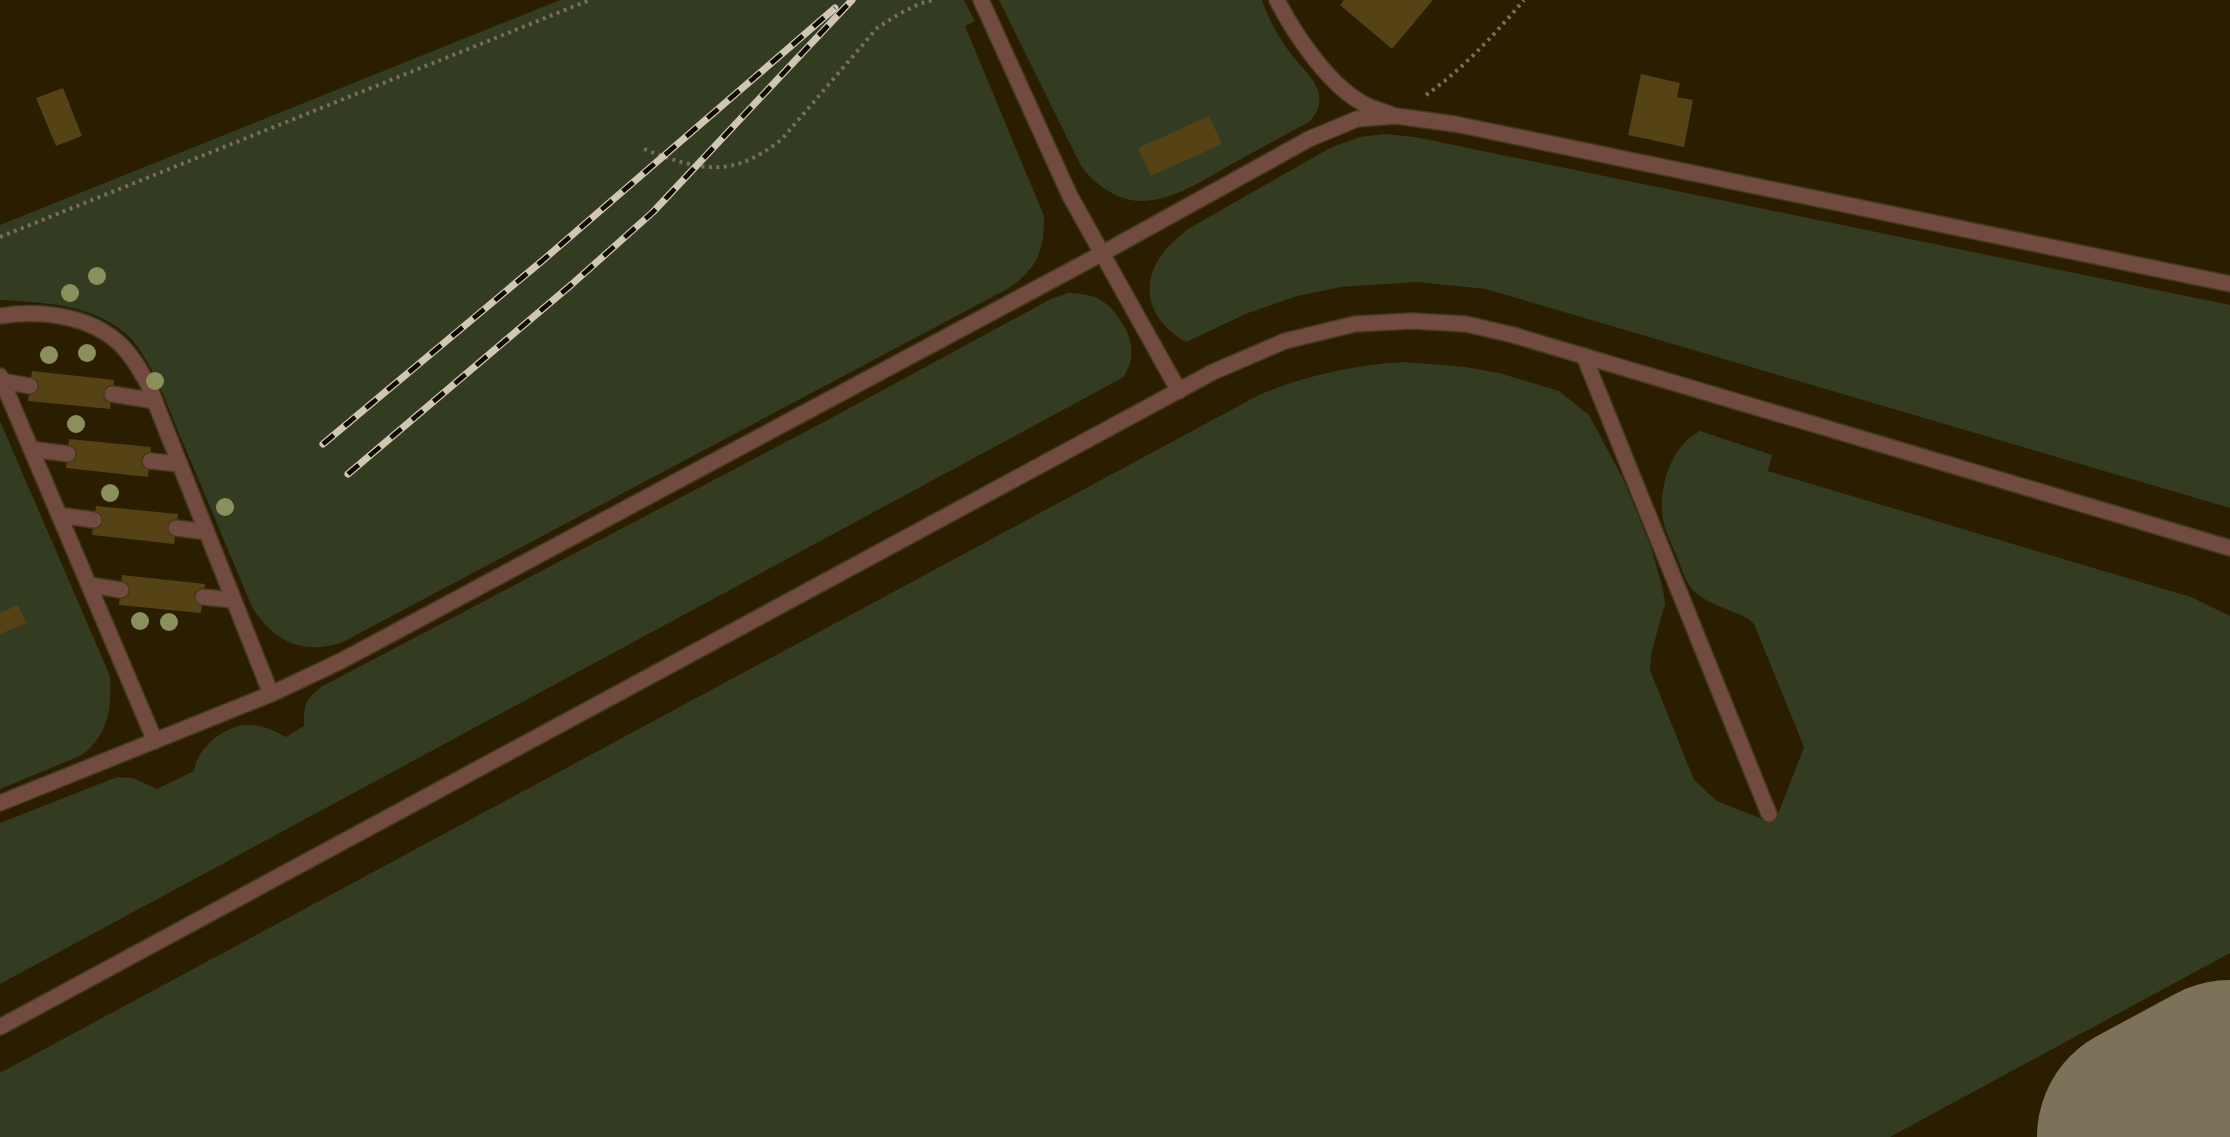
<svg xmlns="http://www.w3.org/2000/svg" width="2230" height="1137" font-family="Inter,sans-serif">
  <style>
    .green { fill: #333c20 }
    .lines { fill: none; stroke-linecap: round; stroke-linejoin: round }
    .runway { stroke: #7c725a; stroke-width: 230 }
    .building { fill: #554215 }
    .service-casing { stroke: #45391d; stroke-width: 18 }
    .path { stroke: #796e56; stroke-width: 4; stroke-dasharray: 3 4.5; stroke-linecap: butt }
    .service { stroke: #714b3f; stroke-width: 15 }
    .rail-casing { stroke: #cfc6b4; stroke-width: 7 }
    .rail { stroke: #0e0801; stroke-width: 4.5; stroke-dasharray: 14; stroke-linecap: butt }
    .tree { fill: #8a905c }
  </style>
  <rect width="100%" height="100%" fill="#2a1d00"/>
  <!-- green -->
  <g class="green">
    <path d="M560,0H964L975,21L965,26L1044,216C1044,252 1038,267 1009,288L341,643C300,655 274,641 252,607C229,552 206,497 183,443C170,412 151,356 126,334C90,303 44,303 0,300V225Z"/>
    <path d="M999,0H1262C1268,17 1277,35 1288,50C1305,73 1336,93 1309,122C1283,136 1257,150 1232,164C1205,179 1175,200 1143,201C1119,202 1095,185 1081,166Z"/>
    <path d="M1385,134L1415,137L2230,305V508L1486,289L1416,282L1341,287L1297,296L1248,313L1186,342C1157,326 1139,296 1156,264C1164,249 1176,239 1188,229L1330,148L1360,137Z"/>
    <path d="M1068,293C1099,294 1110,302 1125,328C1130,337 1133,348 1131,359C1130,365 1126,372 1124,377L0,984V823L117,777L133,778L157,789L194,771C197,747 227,723 251,725C264,726 275,731 286,737L304,726C304,705 304,701 321,687L822,423L1051,299Z"/>
    <path d="M1405,362L1465,367L1499,373L1559,391L1589,415L1624,481L1651,547L1663,589L1665,604L1651,654L1650,670L1694,780L1717,801L1762,819L1779,812L1804,747L1754,624L1749,619C1732,610 1709,605 1695,592C1686,584 1682,570 1678,559C1673,547 1666,534 1663,520C1658,489 1670,446 1700,431L1772,455L1768,471L2191,597L2230,616V953L1890,1137H0V1073L1259,395C1307,375 1354,365 1405,362Z"/>
    <path d="M0,421L110,676C112,708 108,737 80,756L0,789Z"/>
  </g>
  <g class="lines">
    <!-- runway -->
    <path class="runway" d="M2152,1137L2230,1095"/>
  </g>
  <!-- building -->
  <g class="building">
    <path d="M1344,0H1433L1392,49L1340,5Z"/>
    <path d="M1641,74L1680,83L1677,97L1693,100L1684,147L1628,135Z"/>
    <path d="M63,88L82,136L56,146L36,98Z"/>
    <path d="M1209,116L1222,144L1151,176L1138,148Z"/>
    <path d="M32,371L114,380L110,409L28,401Z"/>
    <path d="M69,439L151,447L148,477L66,468Z"/>
    <path d="M96,506L178,514L174,544L92,535Z"/>
    <path d="M122,575L205,584L201,613L119,605Z"/>
    <path d="M18,605L26,623L0,634V613Z"/>
  </g>
  <g class="lines">
    <defs>
      <g id="service">
        <path d="M981,0L1070,196L1179,391"/>
        <path d="M1277,0C1295,35 1331,89 1368,106C1375,109 1383,111 1390,114"/>
        <path d="M0,316C43,309 99,316 128,353C136,362 142,374 148,384L271,694"/>
        <path d="M1584,356L1769,814"/>
        <path d="M0,376L155,741"/>
        <path d="M2,381L30,386"/>
        <path d="M112,394L155,401"/>
        <path d="M31,449L68,454"/>
        <path d="M150,461L180,464"/>
        <path d="M59,515L94,520"/>
        <path d="M176,528L206,532"/>
        <path d="M89,585L121,590"/>
        <path d="M203,597L233,600"/>
        <path d="M0,803L271,694L341,661L1101,254L1309,139L1357,119L1396,116L1455,124L2230,284"/>
        <path d="M0,1027L1213,372L1285,341L1355,324L1412,321L1466,324L1513,335L2230,548"/>
      </g>
    </defs>
    <!-- service casing -->
    <use href="#service" class="service-casing"/>
    <!-- path -->
    <g class="path">
      <path d="M1426,95C1464,68 1494,35 1524,0"/>
      <path d="M644,149C701,171 732,179 782,139L877,28L899,14L919,4L933,0"/>
      <path d="M0,237L590,0"/>
    </g>
    <!-- service -->
    <use href="#service" class="service"/>
    <defs>
      <g id="rail">
        <path d="M323,444L542,261L835,8"/>
        <path d="M348,474L571,285L653,212L852,0"/>
      </g>
    </defs>
    <!-- rail casing -->
    <use href="#rail" class="rail-casing"/>
    <!-- rail -->
    <use href="#rail" class="rail"/>
  </g>
  <!-- trees -->
  <g class="tree">
    <circle cx="97" cy="276" r="9"/>
    <circle cx="70" cy="293" r="9"/>
    <circle cx="87" cy="353" r="9"/>
    <circle cx="49" cy="355" r="9"/>
    <circle cx="155" cy="381" r="9"/>
    <circle cx="76" cy="424" r="9"/>
    <circle cx="110" cy="493" r="9"/>
    <circle cx="225" cy="507" r="9"/>
    <circle cx="140" cy="621" r="9"/>
    <circle cx="169" cy="622" r="9"/>
  </g>
</svg>
